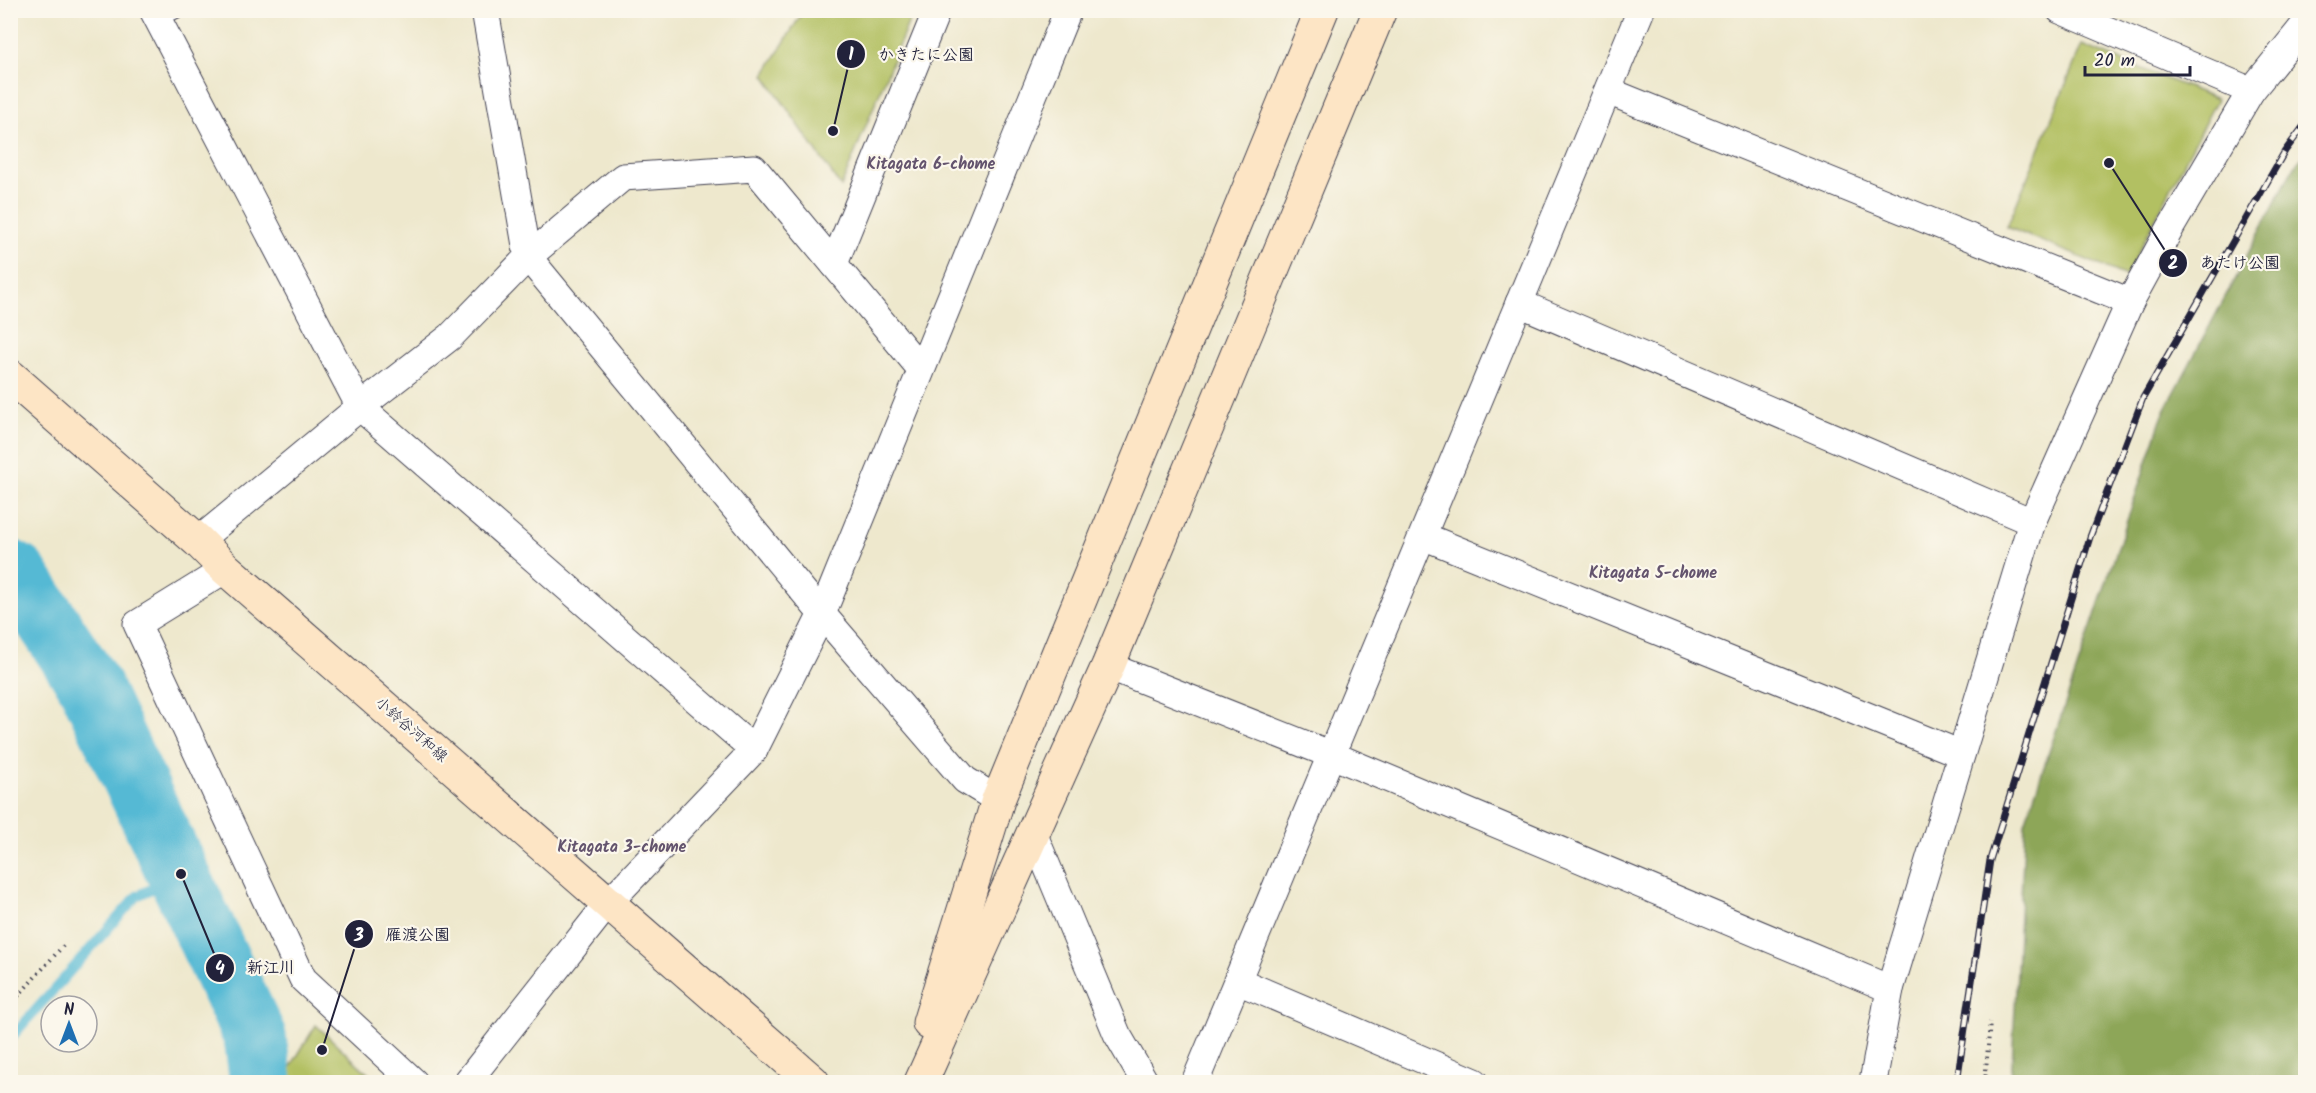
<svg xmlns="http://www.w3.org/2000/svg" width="2316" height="1093" font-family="Kalam,'Klee One',sans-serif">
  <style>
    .green { fill: #b2c062; stroke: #6a714e; stroke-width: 1.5 }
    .forest { fill: #8da658; stroke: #58644a; stroke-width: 1.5 }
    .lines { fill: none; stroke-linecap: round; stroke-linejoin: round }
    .stream { stroke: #55b9d4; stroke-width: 10 }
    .river { stroke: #55b9d4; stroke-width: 63 }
    .lane-casing { stroke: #414051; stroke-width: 16 }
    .street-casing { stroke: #414051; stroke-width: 29 }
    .secondary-casing { stroke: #414051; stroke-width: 35 }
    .path { stroke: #414051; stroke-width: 4; stroke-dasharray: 1.5 4.5; stroke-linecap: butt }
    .lane { stroke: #fff; stroke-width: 14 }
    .street { stroke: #fff; stroke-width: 27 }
    .secondary { stroke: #fde5c5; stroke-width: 33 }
    .rail-casing { stroke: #22223b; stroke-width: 7 }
    .rail { stroke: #fbf7ec; stroke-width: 4.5; stroke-dasharray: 14; stroke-linecap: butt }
    .labels { text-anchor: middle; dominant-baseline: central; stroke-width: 4.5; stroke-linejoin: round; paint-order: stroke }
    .street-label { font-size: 15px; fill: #22223b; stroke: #fbf7ec }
    .neighbourhood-label { font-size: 16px; font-weight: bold; fill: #64546e; stroke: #fbf7ec }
    .leader { fill: none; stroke: #22223b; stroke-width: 2 }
    .callout-dot { fill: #22223b; stroke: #fbf7ec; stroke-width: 2 }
    .mark-label { font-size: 18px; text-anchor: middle; font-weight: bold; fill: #fff }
    .callout-label { font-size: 16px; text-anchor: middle; font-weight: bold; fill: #22223b; stroke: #fbf7ec; stroke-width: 4.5; stroke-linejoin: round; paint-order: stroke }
  </style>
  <rect width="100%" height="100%" fill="#fbf7ec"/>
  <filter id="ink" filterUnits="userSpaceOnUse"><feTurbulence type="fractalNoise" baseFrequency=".0167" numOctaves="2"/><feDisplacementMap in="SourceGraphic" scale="12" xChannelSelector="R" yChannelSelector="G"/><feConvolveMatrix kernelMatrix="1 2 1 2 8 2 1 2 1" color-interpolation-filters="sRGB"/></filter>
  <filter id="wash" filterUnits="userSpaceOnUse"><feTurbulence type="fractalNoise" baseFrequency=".008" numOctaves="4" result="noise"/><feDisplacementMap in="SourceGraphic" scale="24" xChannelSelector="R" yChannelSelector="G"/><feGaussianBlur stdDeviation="1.35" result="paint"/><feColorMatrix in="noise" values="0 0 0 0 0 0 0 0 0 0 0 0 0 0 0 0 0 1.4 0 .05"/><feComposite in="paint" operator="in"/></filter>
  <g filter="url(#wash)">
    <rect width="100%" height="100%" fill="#eee8cd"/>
    <!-- green -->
    <g class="green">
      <path d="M804,10L913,11L841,187L764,75Z"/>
      <path d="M2082,45L2217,99L2126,276L2007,227Z"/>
      <path d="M316,1025L377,1082H288L285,1076Z"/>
    </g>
    <!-- forest -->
    <path class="forest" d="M2305,154V1082H2011L2025,823L2163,414L2294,167Z"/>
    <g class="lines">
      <!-- stream -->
      <path class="stream" d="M10,1039L137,896L181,874"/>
      <!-- river -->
      <path class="river" d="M10,571L17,575L89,684L255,1037L261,1082"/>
    </g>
  </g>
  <g filter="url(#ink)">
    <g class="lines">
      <defs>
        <path id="lane" d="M156,21L178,10"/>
        <g id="street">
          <path d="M153,10L360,407L754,750"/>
          <path d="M485,10L528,257L822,614L965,780L998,800"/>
          <path d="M2060,10L2251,91"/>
          <path d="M1608,91L2130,302"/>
          <path d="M834,264L937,10"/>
          <path d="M1519,303L2032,522"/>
          <path d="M1423,536L1961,754"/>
          <path d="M198,541L360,407L450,337L528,257L623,177L754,168L920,368"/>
          <path d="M226,569L137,624L303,979L414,1082"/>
          <path d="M1108,666L1332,755L1890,989"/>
          <path d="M1034,835L1117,1034L1145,1082"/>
          <path d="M1238,981L1475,1082"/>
          <path d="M467,1082L609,902L754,750L822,614L1068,10"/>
          <path d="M1195,1082L1641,10"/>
          <path d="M1873,1082L1890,989L2032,522L2130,302L2171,227L2251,91L2306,23"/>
        </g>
        <g id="secondary">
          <path d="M10,376L198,541L226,569L813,1082"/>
          <path d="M929,1023L998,800L1322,10"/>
          <path d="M921,1082L1108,666L1380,10"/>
        </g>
      </defs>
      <!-- lane casing -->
      <use href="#lane" class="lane-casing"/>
      <!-- street casing -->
      <use href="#street" class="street-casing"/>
      <!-- secondary casing -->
      <use href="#secondary" class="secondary-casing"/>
      <!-- path -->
      <g class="path">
        <path d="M10,1005L63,946"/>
        <path d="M1985,1082L1990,1022"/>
      </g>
      <!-- lane -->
      <use href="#lane" class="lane"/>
      <!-- street -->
      <use href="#street" class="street"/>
      <!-- secondary -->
      <use href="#secondary" class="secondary"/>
      <defs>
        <path id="rail" d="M1957,1082L1990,860L2090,537L2143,398L2285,151L2306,123"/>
      </defs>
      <!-- rail casing -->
      <use href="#rail" class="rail-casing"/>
      <!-- rail -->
      <use href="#rail" class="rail"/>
    </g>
  </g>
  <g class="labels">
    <!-- street labels -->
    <g class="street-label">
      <text transform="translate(411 730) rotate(41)">小鈴谷河和線</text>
    </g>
    <!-- neighbourhood labels -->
    <g class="neighbourhood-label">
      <text x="931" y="164">Kitagata 6-chome</text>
      <text x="1653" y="573">Kitagata 5-chome</text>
      <text x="622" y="847">Kitagata 3-chome</text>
    </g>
  </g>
  <!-- callouts -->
  <path class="leader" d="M833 131L851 54M2109 163L2173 263M322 1050L359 934M181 874L220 968"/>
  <g class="callout-dot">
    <circle cx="833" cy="131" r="6"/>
    <circle cx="2109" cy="163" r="6"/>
    <circle cx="322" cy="1050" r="6"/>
    <circle cx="181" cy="874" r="6"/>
    <circle cx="851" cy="54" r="15"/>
    <circle cx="2173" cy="263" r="15"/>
    <circle cx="359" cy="934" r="15"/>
    <circle cx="220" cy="968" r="15"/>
  </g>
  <g class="mark-label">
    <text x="851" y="60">1</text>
    <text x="2173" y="269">2</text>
    <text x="359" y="941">3</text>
    <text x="220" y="974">4</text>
  </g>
  <g class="callout-label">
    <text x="926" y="60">かきたに公園</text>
    <text x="2240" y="268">あたけ公園</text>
    <text x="418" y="940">雁渡公園</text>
    <text x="271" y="973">新江川</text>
  </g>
  <!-- margin -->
  <rect width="2316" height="1093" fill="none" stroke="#fbf7ec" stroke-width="36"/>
  <!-- north arrow -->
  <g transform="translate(69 1024)"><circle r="28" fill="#fbf7ec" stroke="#a4a2a5" stroke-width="1.5"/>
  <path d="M0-4.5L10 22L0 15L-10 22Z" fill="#1f6fb2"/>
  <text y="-9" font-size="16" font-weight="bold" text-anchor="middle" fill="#22223b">N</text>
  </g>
  <!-- scale -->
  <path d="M2085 66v9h105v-9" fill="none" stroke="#22223b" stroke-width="3"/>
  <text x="2094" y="66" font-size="18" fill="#22223b" stroke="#fbf7ec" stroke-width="4.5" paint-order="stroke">20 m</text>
</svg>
